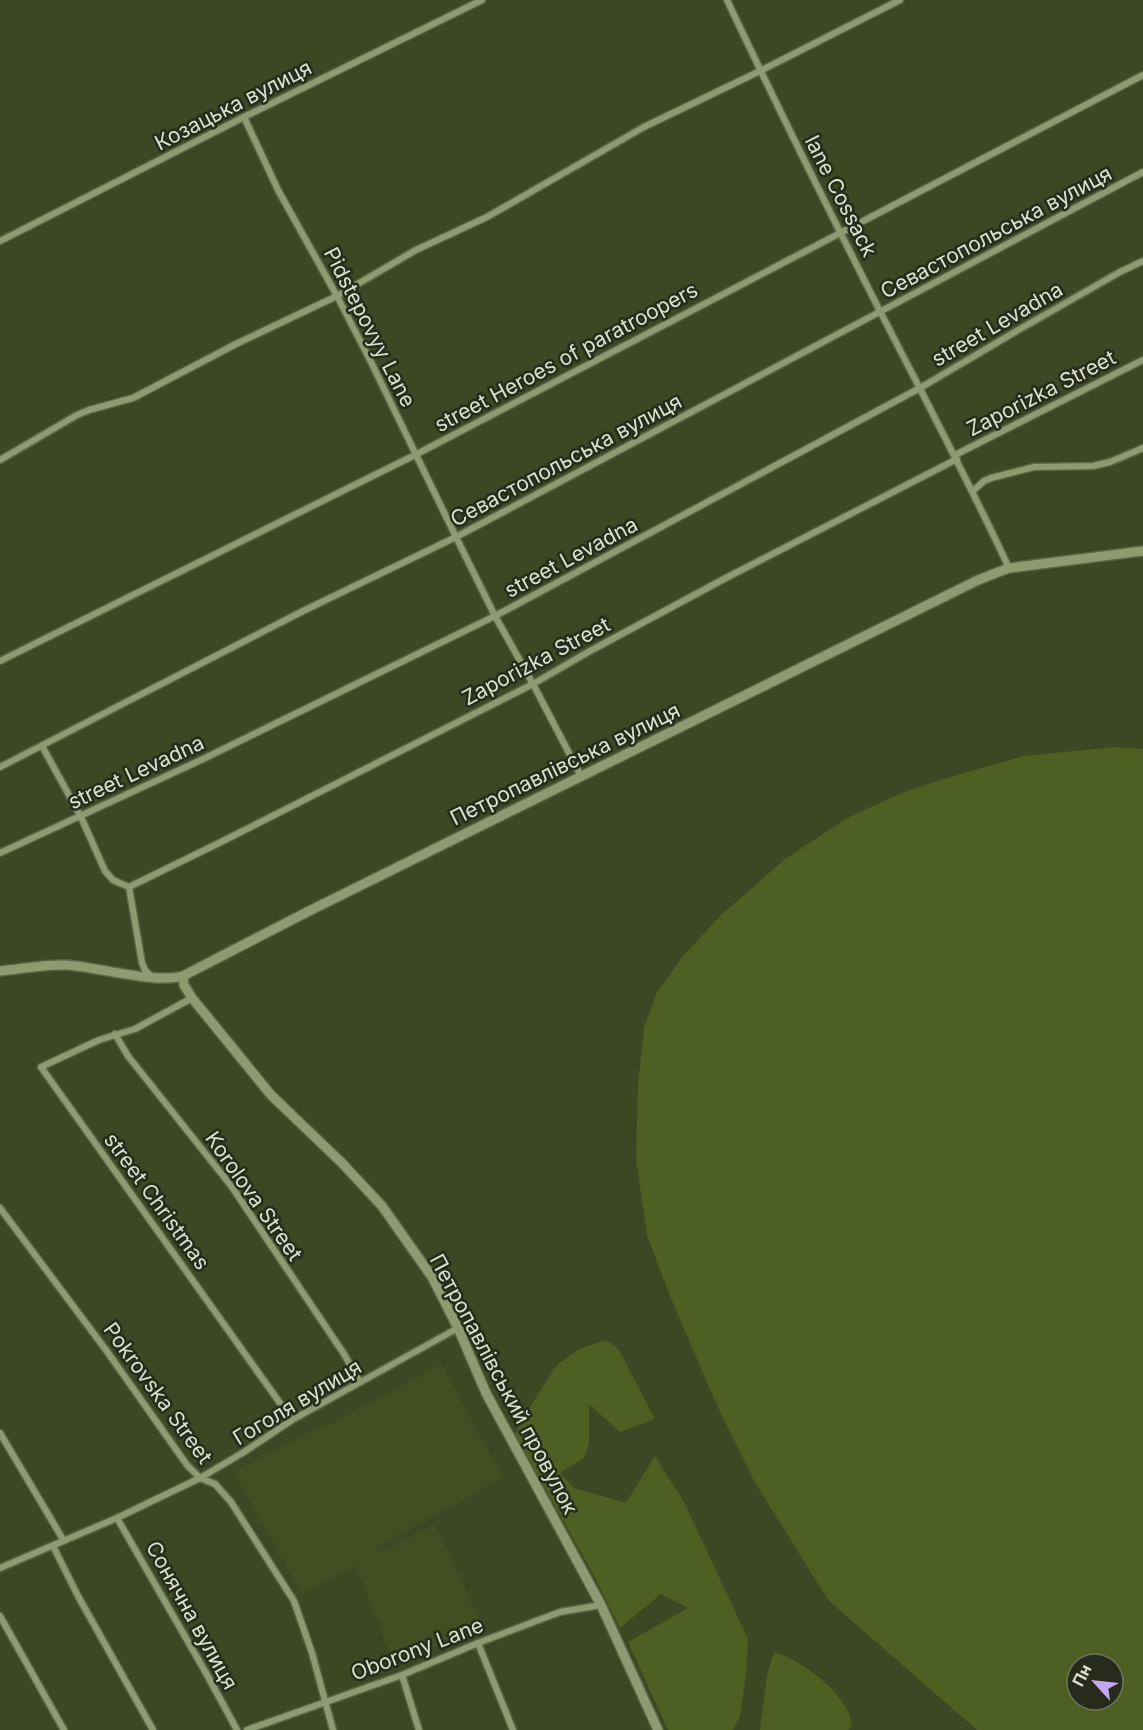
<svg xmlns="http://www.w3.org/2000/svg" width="1143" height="1730" font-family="Inter,sans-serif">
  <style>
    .built { fill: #414e22 }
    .green { fill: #4e5f22; fill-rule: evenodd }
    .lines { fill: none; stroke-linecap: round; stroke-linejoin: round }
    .minor-casing { stroke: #5a6343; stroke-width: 9 }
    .tertiary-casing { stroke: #5a6343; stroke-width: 12 }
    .minor { stroke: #8d9b73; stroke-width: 6 }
    .tertiary { stroke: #8d9b73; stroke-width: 9 }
    .labels { text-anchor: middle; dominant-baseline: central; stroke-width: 5; stroke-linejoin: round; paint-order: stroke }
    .street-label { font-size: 21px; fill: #dae2cd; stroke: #262b1b }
  </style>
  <rect width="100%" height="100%" fill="#3c4723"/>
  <!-- built -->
  <path class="built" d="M441,1364L503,1478L375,1548L379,1553L435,1524L483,1627L394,1664L356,1566L302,1594L234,1472L321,1426L333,1423Z"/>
  <!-- green -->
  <g class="green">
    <path d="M1114,747L1143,749V1730H977L828,1600L754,1481L715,1401L670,1296L647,1235L636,1159L638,1085L644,1028L657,992L683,956L721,915L785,859L847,818L904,792L953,776L1024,756ZM1077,1664H1113V1700H1077Z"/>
    <path d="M606,1340L619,1350L655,1419L620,1432L589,1404V1444L584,1458L560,1473L574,1488L626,1503L655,1456L684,1502L748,1639L746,1674L740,1716L733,1730H668L628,1642L688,1608L661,1594L620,1628L592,1572L515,1435L521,1421L556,1366L579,1349Z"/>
    <path d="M774,1652C800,1660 835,1686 848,1711C850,1715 851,1721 852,1725L848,1730H760L767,1675Z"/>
  </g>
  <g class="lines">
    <defs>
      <g id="minor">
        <path d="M727,0C777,106 829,211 882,315C925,399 969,482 1009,568"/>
        <path d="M244,117L278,190L337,296L371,362L456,537L495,616L533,684L581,776"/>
        <path d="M0,241L244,117L482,0"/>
        <path d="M955,455L1143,360"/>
        <path d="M0,460L77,415L89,410L133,398L236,344L337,296L416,250L487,217L644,127L760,71L900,0"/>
        <path d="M973,491L984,481L991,478L1034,467L1093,466L1110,462L1143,448"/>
        <path d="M0,661L415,455L1143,75"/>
        <path d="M42,746L81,817L105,871L113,880L129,887"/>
        <path d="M0,767L303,611L456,537L1143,172"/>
        <path d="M0,853L201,760L495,616L920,388L1020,329L1120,272L1143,261"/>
        <path d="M129,887L221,842L533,684L590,651L724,579L957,459"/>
        <path d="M129,887L142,963L145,970L152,977"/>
        <path d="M192,998L135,1029L99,1040L41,1067L292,1420"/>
        <path d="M115,1034L128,1056L232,1187L344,1354L360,1382"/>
        <path d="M0,1208L106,1350L187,1465L200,1478L215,1484L231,1502L294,1601L312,1653L333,1730"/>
        <path d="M0,1433L64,1541"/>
        <path d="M117,1518L206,1673L237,1730"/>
        <path d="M53,1546L78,1596L153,1730"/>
        <path d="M0,1568L117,1518L200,1478L244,1452L292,1420L458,1328"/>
        <path d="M0,1616L64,1730"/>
        <path d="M478,1643L513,1730"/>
        <path d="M402,1675L419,1730"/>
        <path d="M247,1730L402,1675L478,1643L560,1612L601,1605"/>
      </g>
      <g id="tertiary">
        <path d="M0,971C22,969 44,964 66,965C99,967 153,984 183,976L309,911L978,580L1009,568L1143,551"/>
        <path d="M183,976L184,985L192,998L271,1095L342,1163L382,1206L432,1277L458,1328L486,1393L601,1605L658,1730"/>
      </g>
    </defs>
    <!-- minor casing -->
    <use href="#minor" class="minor-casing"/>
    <!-- tertiary casing -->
    <use href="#tertiary" class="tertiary-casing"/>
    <!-- minor -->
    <use href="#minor" class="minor"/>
    <!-- tertiary -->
    <use href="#tertiary" class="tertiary"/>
  </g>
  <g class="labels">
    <!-- street labels -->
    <g class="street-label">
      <text transform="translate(233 105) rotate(-27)">Козацька вулиця</text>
      <text transform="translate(841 196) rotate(63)">lane Cossack</text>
      <text transform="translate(996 232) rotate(-28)">Севастопольська вулиця</text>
      <text transform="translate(997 324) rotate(-30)">street Levadna</text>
      <text transform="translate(370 327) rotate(63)">Pidstepovyy Lane</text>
      <text transform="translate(566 357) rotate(-28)">street Heroes of paratroopers</text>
      <text transform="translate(1041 393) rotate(-27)">Zaporizka Street</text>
      <text transform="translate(566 460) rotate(-28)">Севастопольська вулиця</text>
      <text transform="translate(571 557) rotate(-28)">street Levadna</text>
      <text transform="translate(536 661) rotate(-28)">Zaporizka Street</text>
      <text transform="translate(565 764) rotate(-26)">Петропавлівська вулиця</text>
      <text transform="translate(136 772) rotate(-25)">street Levadna</text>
      <text transform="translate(254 1196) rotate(55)">Korolova Street</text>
      <text transform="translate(157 1201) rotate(54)">street Christmas</text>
      <text transform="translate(504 1384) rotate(62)">Петропавлівський провулок</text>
      <text transform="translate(158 1393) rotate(54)">Pokrovska Street</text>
      <text transform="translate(297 1402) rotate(-31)">Гоголя вулиця</text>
      <text transform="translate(192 1615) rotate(61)">Сонячна вулиця</text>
      <text transform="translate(417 1649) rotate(-21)">Oborony Lane</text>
    </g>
  </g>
  <!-- north arrow -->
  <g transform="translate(1095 1682) rotate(297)"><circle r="28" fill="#262b1b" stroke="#6e7462" stroke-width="1.5"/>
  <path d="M0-4.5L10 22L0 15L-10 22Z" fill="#c5a6f0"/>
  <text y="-9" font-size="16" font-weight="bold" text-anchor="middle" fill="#dae2cd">Пн</text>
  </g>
</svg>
